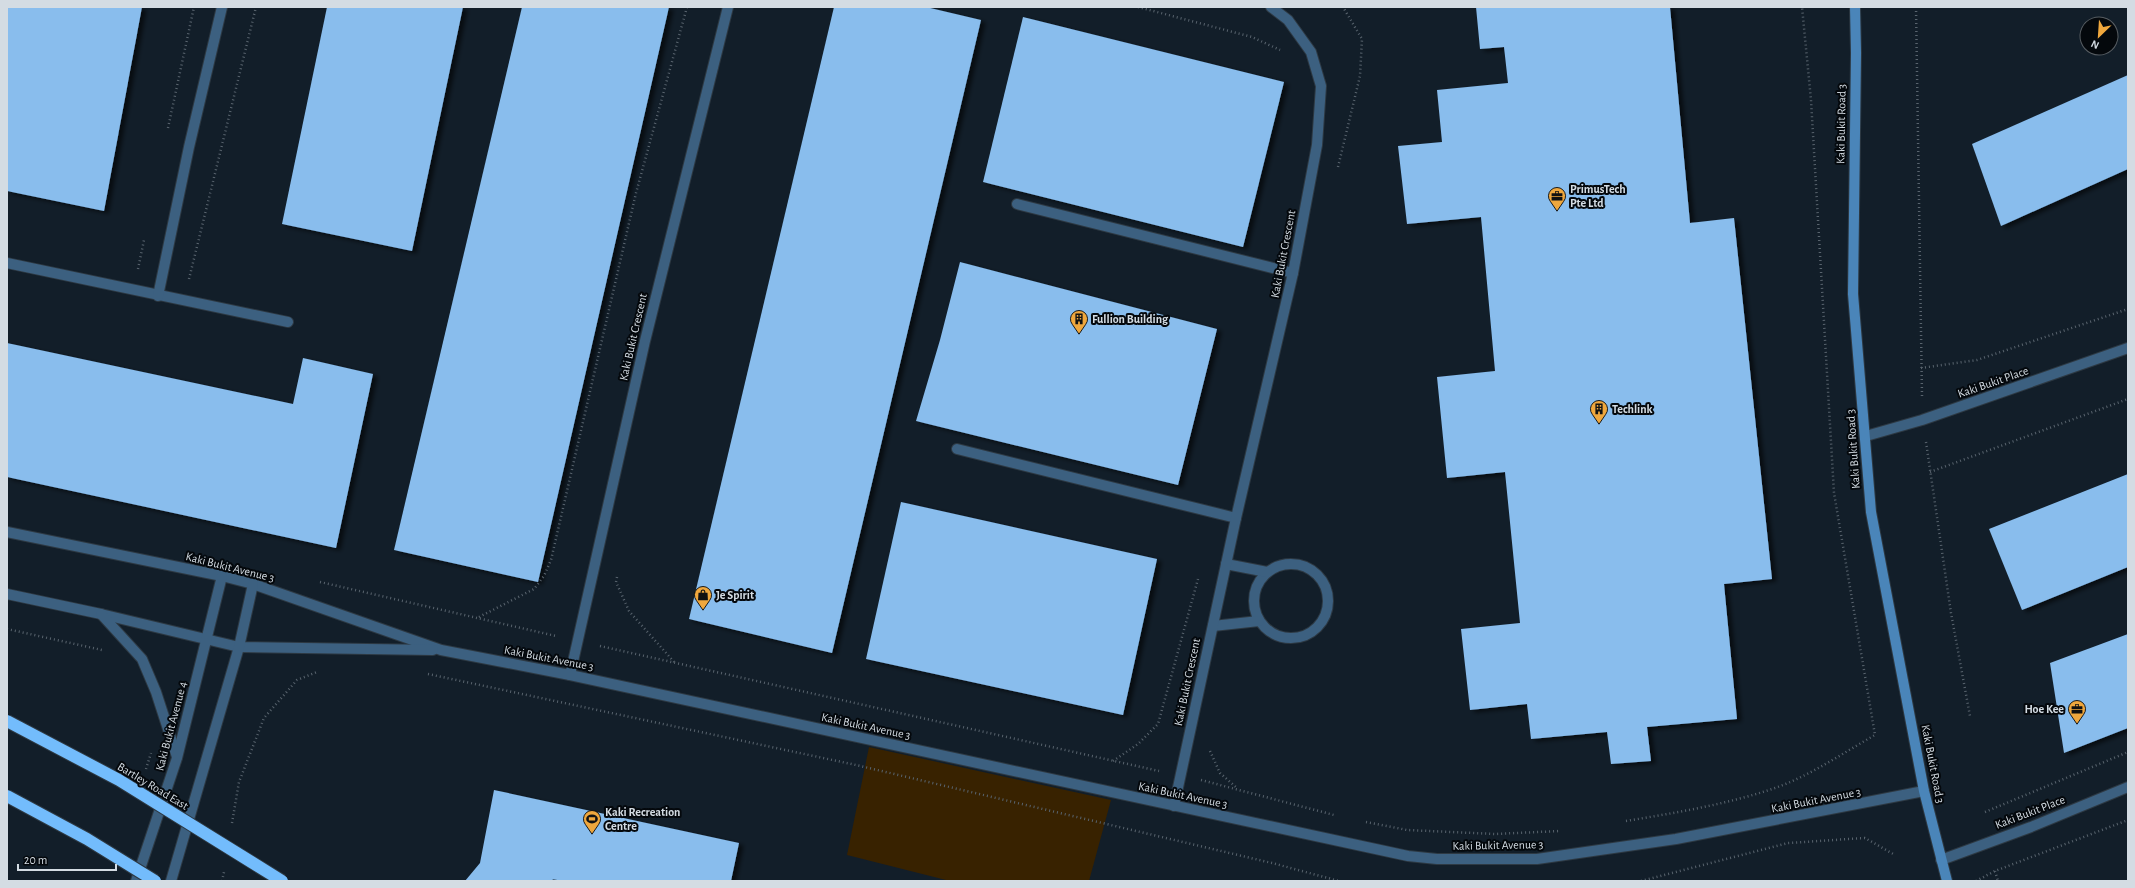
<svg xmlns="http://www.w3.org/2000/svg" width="2135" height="888" font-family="'Alegreya Sans',sans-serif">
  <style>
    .green { fill: #382200 }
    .building { fill: #89bded; filter: url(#shadow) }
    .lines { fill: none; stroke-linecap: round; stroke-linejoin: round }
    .lane-casing { stroke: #2d3943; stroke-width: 12 }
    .street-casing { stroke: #2d3943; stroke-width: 12 }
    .secondary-casing { stroke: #2d3943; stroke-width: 12 }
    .path { stroke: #59646e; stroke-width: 2.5; stroke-dasharray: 1 3; stroke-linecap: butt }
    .lane { stroke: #3c6080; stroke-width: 10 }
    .street { stroke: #3c6080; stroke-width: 10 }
    .secondary { stroke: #4a85b9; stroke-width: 10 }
    .highway-bridge-casing { stroke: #2d3943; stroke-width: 14; stroke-linecap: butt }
    .highway-bridge { stroke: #73bcfc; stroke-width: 12 }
    .labels { text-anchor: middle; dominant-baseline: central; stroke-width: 4; stroke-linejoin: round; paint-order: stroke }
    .street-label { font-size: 12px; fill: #d4dce3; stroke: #04080c }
    .poi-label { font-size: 12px; font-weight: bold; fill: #d4dce3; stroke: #04080c; text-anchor: start }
  </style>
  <defs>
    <filter id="shadow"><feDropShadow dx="4.5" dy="2.5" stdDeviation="2" flood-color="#0009"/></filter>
  </defs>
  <rect width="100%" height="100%" fill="#121e29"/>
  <!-- green -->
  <path class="green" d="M869,747L1111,800L1089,881H950L847,855Z"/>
  <!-- building -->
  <g class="building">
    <path d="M7,7H142L104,211L7,191Z"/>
    <path d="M327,7H463L412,251L282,224Z"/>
    <path d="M522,7H669L538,582L394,550Z"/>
    <path d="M834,7H926L981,20L832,653L689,619Z"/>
    <path d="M1476,7H1670L1690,223L1734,218L1772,579L1724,584L1737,719L1647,727L1651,761L1611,764L1607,732L1531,739L1527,704L1470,710L1461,629L1520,623L1505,472L1447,478L1437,377L1495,371L1481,217L1407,224L1398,146L1442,142L1437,90L1508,83L1504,47L1480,49Z"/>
    <path d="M1023,17L1284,82L1243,247L983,182Z"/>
    <path d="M2128,75V169L2001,226L1972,144Z"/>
    <path d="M960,262L1217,329L1178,485L916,421L940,340Z"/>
    <path d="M7,343L293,404L303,358L373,374L336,548L7,477Z"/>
    <path d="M2128,474V567L2022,610L1989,529Z"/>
    <path d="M901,502L1157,559L1123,715L866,659Z"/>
    <path d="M2128,634V728L2064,753L2050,663Z"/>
    <path d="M494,790L739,843L731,881H563L552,879L555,881H465L480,863Z"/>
  </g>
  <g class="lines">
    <defs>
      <g id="lane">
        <path d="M1017,204L1293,273"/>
        <path d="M7,263L288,322"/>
        <path d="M158,296L189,147L222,7"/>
        <path d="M957,449L1236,518"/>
        <circle cx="1291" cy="601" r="37"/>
        <path d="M1226,564L1267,572"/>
        <path d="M1213,626L1259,621"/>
        <path d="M570,675L645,341L728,7"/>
        <path d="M1174,806L1236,518L1293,273L1317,145L1321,86L1311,52L1288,20L1271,7"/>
      </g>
      <g id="street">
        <path d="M1866,436L1922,420L2128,348"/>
        <path d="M7,532L222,576L253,584L441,650L570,675L1408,856L1437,859H1537L1676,839L1924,791"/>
        <path d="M7,594L101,614L239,647L433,650"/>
        <path d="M101,614L142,659L156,692L177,757"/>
        <path d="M1941,860L2031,827L2128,787"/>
        <path d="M136,881L177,758L222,576"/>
        <path d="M171,881L239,647L253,584"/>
      </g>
      <path id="secondary" d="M1855,7L1856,53L1853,294L1871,512L1924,791L1947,881"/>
    </defs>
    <!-- lane casing -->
    <use href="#lane" class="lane-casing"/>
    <!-- street casing -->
    <use href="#street" class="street-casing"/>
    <!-- secondary casing -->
    <use href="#secondary" class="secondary-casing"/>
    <!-- path -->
    <g class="path">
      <path d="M1138,7L1252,37L1280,50"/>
      <path d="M1916,7L1922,396"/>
      <path d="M168,128L194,7"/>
      <path d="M1338,167L1360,76L1362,39L1343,7"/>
      <path d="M138,269L144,240"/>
      <path d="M189,279L256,7"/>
      <path d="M1921,368L1977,360L2128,309"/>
      <path d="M1926,442L1951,613L1970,716"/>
      <path d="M1930,472L2128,399"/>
      <path d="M617,577L616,582L629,611L675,663"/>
      <path d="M320,582L556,636"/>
      <path d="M479,617L534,589L544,576L551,560L636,193L687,7"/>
      <path d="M7,629L102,650"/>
      <path d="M600,646L1159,771"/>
      <path d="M428,674L856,765L1272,863L1339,881"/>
      <path d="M1210,751L1220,773L1237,788"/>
      <path d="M1113,761L1138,744L1158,724L1198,579"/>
      <path d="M146,769L151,753"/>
      <path d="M1201,780L1334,815"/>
      <path d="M1985,812L2128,752"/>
      <path d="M1626,821C1674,813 1723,805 1769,790C1807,778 1841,754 1875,735L1834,493L1811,100L1802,7"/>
      <path d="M1366,822L1407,830L1495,834L1560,831"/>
      <path d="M232,823L239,782L264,718L297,680L317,672"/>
      <path d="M1995,871L1998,881"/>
      <path d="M222,881L224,872"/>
      <path d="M1641,881L1788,843L1865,838L1895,855"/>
      <path d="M1976,881L1995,871L2128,820"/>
    </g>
    <!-- lane -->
    <use href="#lane" class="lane"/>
    <!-- street -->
    <use href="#street" class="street"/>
    <!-- secondary -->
    <use href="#secondary" class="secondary"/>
    <defs>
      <g id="highway-bridge">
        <path d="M7,721L119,780L282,881"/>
        <path d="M7,796L87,839L155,881"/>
      </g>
    </defs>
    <!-- highway-bridge casing -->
    <use href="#highway-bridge" class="highway-bridge-casing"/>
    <!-- highway-bridge -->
    <use href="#highway-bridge" class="highway-bridge"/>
  </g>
  <!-- icons -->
  <defs>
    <symbol id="office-pin" viewBox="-11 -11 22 30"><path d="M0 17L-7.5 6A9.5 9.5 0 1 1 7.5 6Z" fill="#efa73d" stroke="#04080c"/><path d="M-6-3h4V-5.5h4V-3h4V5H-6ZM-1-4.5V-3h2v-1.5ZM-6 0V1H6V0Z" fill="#111"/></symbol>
    <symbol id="building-pin" viewBox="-11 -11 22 30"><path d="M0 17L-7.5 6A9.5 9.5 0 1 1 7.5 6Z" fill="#efa73d" stroke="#04080c"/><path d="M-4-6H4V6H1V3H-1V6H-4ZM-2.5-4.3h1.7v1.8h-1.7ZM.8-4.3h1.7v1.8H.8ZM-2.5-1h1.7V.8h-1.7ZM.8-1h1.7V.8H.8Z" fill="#111"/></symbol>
    <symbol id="shop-pin" viewBox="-11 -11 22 30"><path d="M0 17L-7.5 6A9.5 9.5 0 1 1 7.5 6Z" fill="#efa73d" stroke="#04080c"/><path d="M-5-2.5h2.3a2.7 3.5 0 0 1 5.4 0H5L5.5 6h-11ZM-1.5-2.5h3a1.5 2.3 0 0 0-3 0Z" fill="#111"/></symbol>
    <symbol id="stadium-pin" viewBox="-11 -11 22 30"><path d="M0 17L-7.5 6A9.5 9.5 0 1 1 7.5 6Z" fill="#efa73d" stroke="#04080c"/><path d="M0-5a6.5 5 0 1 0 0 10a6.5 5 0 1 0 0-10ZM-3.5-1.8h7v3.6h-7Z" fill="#111"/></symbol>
  </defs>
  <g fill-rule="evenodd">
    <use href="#office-pin" x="1547" y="186" width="20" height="27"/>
    <use href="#building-pin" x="1069" y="309" width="20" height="27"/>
    <use href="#building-pin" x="1589" y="399" width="20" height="27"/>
    <use href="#shop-pin" x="693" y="585" width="20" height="27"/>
    <use href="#office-pin" x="2067" y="699" width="20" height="27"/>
    <use href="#stadium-pin" x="582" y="809" width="20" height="27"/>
  </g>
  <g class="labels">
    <!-- street labels -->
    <g class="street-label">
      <text transform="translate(1841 124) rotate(-89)">Kaki Bukit Road 3</text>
      <text transform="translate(1283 254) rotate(-79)">Kaki Bukit Crescent</text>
      <text transform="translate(633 337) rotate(-77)">Kaki Bukit Crescent</text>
      <text transform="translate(1993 382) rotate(-19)">Kaki Bukit Place</text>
      <text transform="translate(1853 449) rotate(-94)">Kaki Bukit Road 3</text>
      <text transform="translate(230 567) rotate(14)">Kaki Bukit Avenue 3</text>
      <text transform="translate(549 658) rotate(11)">Kaki Bukit Avenue 3</text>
      <text transform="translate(1187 682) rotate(-78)">Kaki Bukit Crescent</text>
      <text transform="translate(171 726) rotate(-75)">Kaki Bukit Avenue 4</text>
      <text transform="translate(866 726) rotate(12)">Kaki Bukit Avenue 3</text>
      <text transform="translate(1933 764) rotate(79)">Kaki Bukit Road 3</text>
      <text transform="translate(153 786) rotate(31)">Bartley Road East</text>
      <text transform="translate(1183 795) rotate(12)">Kaki Bukit Avenue 3</text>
      <text transform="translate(1816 800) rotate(-11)">Kaki Bukit Avenue 3</text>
      <text transform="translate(2030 812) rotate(-21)">Kaki Bukit Place</text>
      <text transform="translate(1498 845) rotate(-1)">Kaki Bukit Avenue 3</text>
    </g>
    <!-- poi labels -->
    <g class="poi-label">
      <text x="1570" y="189">PrimusTech<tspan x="1570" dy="14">Pte Ltd</tspan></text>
      <text x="1092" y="319">Fullion Building</text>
      <text x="1612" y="409">Techlink</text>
      <text x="716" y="595">Je Spirit</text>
      <text x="2064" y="709" text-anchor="end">Hoe Kee</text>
      <text x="605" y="812">Kaki Recreation<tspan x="605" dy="14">Centre</tspan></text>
    </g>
  </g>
  <!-- border -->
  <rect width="2135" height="888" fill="none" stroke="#d4dce3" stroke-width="16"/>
  <!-- north arrow -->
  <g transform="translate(2099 36) rotate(205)"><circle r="19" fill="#04080c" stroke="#575d62"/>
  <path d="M0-3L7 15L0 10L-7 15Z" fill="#efa73d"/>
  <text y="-6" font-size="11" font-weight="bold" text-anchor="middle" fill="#d4dce3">N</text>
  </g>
  <!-- scale -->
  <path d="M18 864v6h98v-6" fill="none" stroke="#d4dce3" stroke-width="2"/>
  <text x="24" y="864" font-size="12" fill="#d4dce3" stroke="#04080c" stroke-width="3" paint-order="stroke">20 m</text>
</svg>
